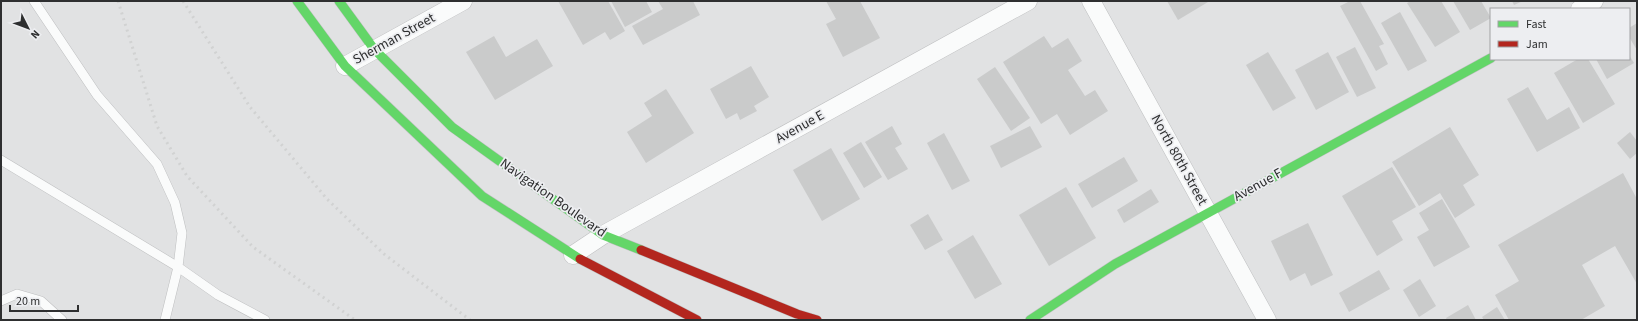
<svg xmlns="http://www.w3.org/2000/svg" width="1638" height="321" font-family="'Source Sans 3',sans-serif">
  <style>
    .building { fill: #cacbcb }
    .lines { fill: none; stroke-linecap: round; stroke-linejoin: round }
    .lane-casing { stroke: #bebfc0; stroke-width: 10 }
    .street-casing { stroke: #bebfc0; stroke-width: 19 }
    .fast-casing { stroke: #bebfc0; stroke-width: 10 }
    .jam-casing { stroke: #bebfc0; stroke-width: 10 }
    .lane { stroke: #fafbfb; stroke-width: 9 }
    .street { stroke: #fafbfb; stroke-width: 18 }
    .fast { stroke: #63d668; stroke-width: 9 }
    .jam { stroke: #b3261e; stroke-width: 9 }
    .rail { stroke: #d1d2d2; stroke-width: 3; stroke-dasharray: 2 4; stroke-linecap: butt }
    .labels { text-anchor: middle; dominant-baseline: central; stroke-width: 3.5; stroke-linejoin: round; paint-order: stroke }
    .street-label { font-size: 14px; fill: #2e2f30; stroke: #edeef1 }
  </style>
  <rect width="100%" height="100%" fill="#e1e2e3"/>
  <!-- building -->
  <g class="building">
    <path d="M558,1H608L625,31L610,40L605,32L583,45Z"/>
    <path d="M611,1H646L652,12L625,27Z"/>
    <path d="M658,1H693L700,15L643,45L632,26L663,9Z"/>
    <path d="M826,1H860L880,38L843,57L826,24L836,19Z"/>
    <path d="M1167,1H1207L1208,2L1178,20Z"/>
    <path d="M1350,1H1360L1384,44L1379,46L1388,64L1376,71L1340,6Z"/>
    <path d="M1411,1H1441L1460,32L1435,47L1407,3Z"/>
    <path d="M1453,1H1481L1491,18L1470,30Z"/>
    <path d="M1512,1H1523L1514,5Z"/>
    <path d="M1400,12L1427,61L1408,71L1381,23Z"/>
    <path d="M1637,23V50L1629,37V28Z"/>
    <path d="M494,36L506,57L537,39L553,66L495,100L466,52Z"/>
    <path d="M1044,36L1052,48L1068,38L1082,61L1068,70L1085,96L1095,90L1108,111L1070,135L1057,114L1041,124L1003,62Z"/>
    <path d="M1355,47L1376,88L1357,97L1336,57Z"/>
    <path d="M1268,52L1296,98L1273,111L1246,65Z"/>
    <path d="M1328,52L1349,92L1316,110L1295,70Z"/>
    <path d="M1629,55L1634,63L1607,79L1596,59H1629Z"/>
    <path d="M1578,59H1588L1615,104L1583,123L1554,73Z"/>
    <path d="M751,66L769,97L754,106L757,111L740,120L737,113L726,119L710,89Z"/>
    <path d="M995,67L1030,118L1011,131L977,79Z"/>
    <path d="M1528,87L1547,120L1569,107L1580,128L1537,152L1507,99Z"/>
    <path d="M666,89L694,133L646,163L627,132L652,116L644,103Z"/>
    <path d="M892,126L902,144L895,148L908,169L888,180L865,142Z"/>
    <path d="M1030,126L1042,147L1001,168L990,146Z"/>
    <path d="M1450,127L1479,175L1463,185L1475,205L1455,218L1440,193L1419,206L1392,162Z"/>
    <path d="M1630,132L1637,141V153L1630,159L1617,143Z"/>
    <path d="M944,133L970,181L952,190L927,143Z"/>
    <path d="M861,142L882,177L864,188L843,153Z"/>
    <path d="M831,148L860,199L822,221L793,170Z"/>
    <path d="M1124,157L1138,181L1092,208L1078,184Z"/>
    <path d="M1392,167L1416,207L1392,221L1403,240L1377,256L1342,196Z"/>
    <path d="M1623,173L1637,199V284L1615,246L1582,265L1605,306L1581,320H1509L1495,295L1519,281L1498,245Z"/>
    <path d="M1066,187L1096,238L1049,266L1019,215Z"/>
    <path d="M1151,189L1159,202L1124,223L1117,210Z"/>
    <path d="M1442,199L1470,247L1434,267L1417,237L1429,230L1419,213Z"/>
    <path d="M928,214L943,240L925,250L910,225Z"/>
    <path d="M1308,223L1333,275L1311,286L1305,273L1290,281L1271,241Z"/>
    <path d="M973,235L1002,284L975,299L947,251Z"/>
    <path d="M1379,270L1390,289L1349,312L1339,293Z"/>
    <path d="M1420,279L1436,306L1419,317L1403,290Z"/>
    <path d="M1468,305L1476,320H1447L1446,318Z"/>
    <path d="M1497,307L1505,320H1484L1482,317Z"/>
  </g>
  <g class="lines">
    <defs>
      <g id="lane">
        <path d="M34,1L97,95L157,164L175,203L182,233L178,267L218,295L265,320"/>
        <path d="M1,160L178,267L165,320"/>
        <path d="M1,301L17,294L41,301L62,320"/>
      </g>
      <g id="street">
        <path d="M1091,1L1267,320"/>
        <path d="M1580,9L1594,1"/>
        <path d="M345,66L463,1"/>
        <path d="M573,255L603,235L1028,1"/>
      </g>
      <g id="fast">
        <path d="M297,1L345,66L482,196L580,259"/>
        <path d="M339,1L374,49L452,127L603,235L641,250"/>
        <path d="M1030,320L1115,264L1491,58"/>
      </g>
      <g id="jam">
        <path d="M641,250L797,314L817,320"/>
        <path d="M580,259L697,320"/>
      </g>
    </defs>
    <!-- lane casing -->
    <use href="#lane" class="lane-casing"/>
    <!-- street casing -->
    <use href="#street" class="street-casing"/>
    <!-- fast casing -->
    <use href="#fast" class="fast-casing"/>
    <!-- jam casing -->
    <use href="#jam" class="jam-casing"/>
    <!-- lane -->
    <use href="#lane" class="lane"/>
    <!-- street -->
    <use href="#street" class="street"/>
    <!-- fast -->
    <use href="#fast" class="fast"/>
    <!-- jam -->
    <use href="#jam" class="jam"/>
    <!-- rail -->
    <g class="rail">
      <path d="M118,1L157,126L187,176L253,247L355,320"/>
      <path d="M183,1L250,107L327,199L384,254L470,320"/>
    </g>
  </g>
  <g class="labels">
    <!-- street labels -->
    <g class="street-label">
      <text transform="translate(394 39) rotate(-29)">Sherman Street</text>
      <text transform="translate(800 127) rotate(-29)">Avenue E</text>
      <text transform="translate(1179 160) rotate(61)">North 80th Street</text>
      <text transform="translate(1258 185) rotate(-29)">Avenue F</text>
      <text transform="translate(553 198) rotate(35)">Navigation Boulevard</text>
    </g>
  </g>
  <!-- border -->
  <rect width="1638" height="321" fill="none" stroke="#2e2f30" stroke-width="4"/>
  <!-- legend -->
  <rect x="1490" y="8" width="140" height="52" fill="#edeef1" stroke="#a1a2a4"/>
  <rect x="1498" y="21" width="20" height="6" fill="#63d668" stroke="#a1a2a4"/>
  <text x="1526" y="28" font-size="12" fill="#2e2f30">Fast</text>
  <rect x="1498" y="41" width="20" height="6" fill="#b3261e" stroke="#a1a2a4"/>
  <text x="1526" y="48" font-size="12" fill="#2e2f30">Jam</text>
  <!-- north arrow -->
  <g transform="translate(28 28) rotate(132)" stroke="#edeef1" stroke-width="3" paint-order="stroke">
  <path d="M0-3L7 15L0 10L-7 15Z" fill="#2e2f30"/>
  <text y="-6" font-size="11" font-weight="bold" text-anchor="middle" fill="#2e2f30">N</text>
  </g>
  <!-- scale -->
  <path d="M10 305v6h68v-6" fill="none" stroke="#2e2f30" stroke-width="2"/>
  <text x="16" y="305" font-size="12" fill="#2e2f30" stroke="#edeef1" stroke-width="3" paint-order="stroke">20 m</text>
</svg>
